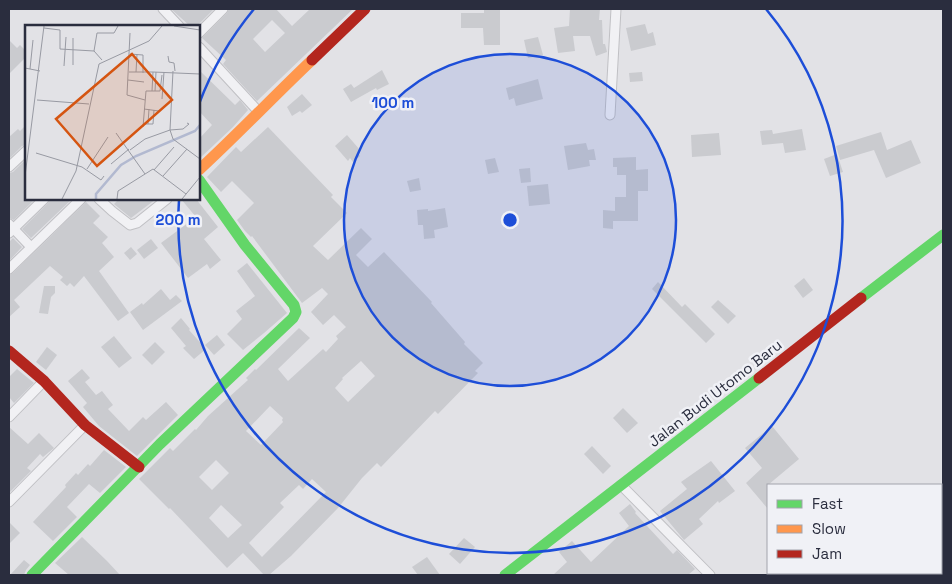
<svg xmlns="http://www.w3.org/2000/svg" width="952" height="584" font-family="'Space Grotesk',sans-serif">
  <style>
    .building { fill: #cacbcf; fill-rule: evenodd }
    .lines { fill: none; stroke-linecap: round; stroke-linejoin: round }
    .street-casing { stroke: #c0c0c4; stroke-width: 11 }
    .street { stroke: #f1f1f4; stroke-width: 9 }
    .fast { stroke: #63d668; stroke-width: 11 }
    .slow { stroke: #ff974d; stroke-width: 11 }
    .jam { stroke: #b3261e; stroke-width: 11 }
    .ring { fill: none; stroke: #1d4ed8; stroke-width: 2.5 }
    .labels { text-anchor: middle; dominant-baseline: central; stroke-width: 5; stroke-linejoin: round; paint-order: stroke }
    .street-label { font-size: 15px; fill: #2a2d3e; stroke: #f0f1f6 }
    .inset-river { fill: none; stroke: #b2b9d0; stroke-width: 2.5 }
    .inset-road { fill: none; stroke: #989aa3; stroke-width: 1 }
    .view { fill: #d55511; fill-opacity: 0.15; stroke: #d55511; stroke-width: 2.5 }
    .inset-edge { fill: none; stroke: #2a2d3e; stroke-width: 2.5 }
    .centre { fill: #1d4ed8; stroke: #f0f1f6; stroke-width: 2.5 }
    .ring-label { font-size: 15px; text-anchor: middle; font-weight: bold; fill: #1d4ed8; stroke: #f0f1f6; stroke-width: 5; stroke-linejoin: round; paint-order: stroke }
  </style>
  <rect width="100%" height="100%" fill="#e2e2e6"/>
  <!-- building -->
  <g class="building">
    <path d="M171,9H214L197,26H190Z"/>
    <path d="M229,9H276L292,26L310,9H353L257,101L223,64L226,60L202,38L227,13ZM272,20L285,33L265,52L253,39Z"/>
    <path d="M484,9H500V45H484L483,28H461V13H484Z"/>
    <path d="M570,9H600L599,20H602L603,44H605L607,52L596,56L590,36H573L575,51L558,53L554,28L569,26Z"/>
    <path d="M645,24L648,34L653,32L656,45L631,51L626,28Z"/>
    <path d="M538,37L543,55L528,58L524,40Z"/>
    <path d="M9,40L17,48L20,45L26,51V57L9,74Z"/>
    <path d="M199,70L235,105L240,100L248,110L233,127L199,159V139L212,125L199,111Z"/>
    <path d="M382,70L389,84L377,90L376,88L351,102L343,89L351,84L354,88Z"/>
    <path d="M642,72L643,81L630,82L629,73Z"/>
    <path d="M538,79L543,99L516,106L514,98L509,100L506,88Z"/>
    <path d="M302,94L312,105L302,113L300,111L292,116L287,107Z"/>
    <path d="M26,125V145L22,146L9,159V137L18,129L20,131Z"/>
    <path d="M268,127L333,195L331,197L347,213L313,246L328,260L361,228L372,239L356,255L368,267L384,252L432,302L431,303L465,342L464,344L483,363L475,371L478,373L438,414L435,411L381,467L377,463L362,478L338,508L291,556L269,575H264L243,553L227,568L170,508L169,509L139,479L170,448L173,451L195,429L196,430L208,416L248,380L246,378L255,369L256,370L299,328L310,338L278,369L288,381L323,349L326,352L338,339L336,336L346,327L334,315L323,325L311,312L328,294L322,288L302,303L252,236L251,237L245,231L237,220L254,203L232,181L221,192L207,177L236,147L241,152ZM361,361L375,376L348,402L335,388L343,379L342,378ZM270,406L283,418L282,420L283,422L261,445L246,431ZM216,460L229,473L212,490L199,477ZM312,479L326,492L262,557L249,543L284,507L280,503L299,485L303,489ZM221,505L242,525L228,538L209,518Z"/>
    <path d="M802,129L806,150L785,153L783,143L762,145L760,131L772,130L773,134Z"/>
    <path d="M881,132L887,150L911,140L921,163L886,178L874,150L840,160L836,146Z"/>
    <path d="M719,133L721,155L692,157L691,135Z"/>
    <path d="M347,135L360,150L357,153L360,156L353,162L350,158L348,161L335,146Z"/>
    <path d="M586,143L588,150L594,149L596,160H589L590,166L568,170L564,146Z"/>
    <path d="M837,154L843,172L830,176L824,159Z"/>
    <path d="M636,157V170L648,169V191H638V221H613V229L603,228V210L615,211V197H626V175H617V167H613V158Z"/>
    <path d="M495,158L499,172L488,174L485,160Z"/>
    <path d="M26,159V199H35L14,220L9,218V173L13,172Z"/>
    <path d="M530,168L531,182L521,183L519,169Z"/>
    <path d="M419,178L421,190L410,192L407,181Z"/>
    <path d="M548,184L550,204L529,206L527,186Z"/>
    <path d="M50,199H72L31,238L22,229L48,203Z"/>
    <path d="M119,199H156L131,218L114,204Z"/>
    <path d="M181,199H196L218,227L204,239L221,260L210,269L207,264L188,278L161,243L196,217Z"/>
    <path d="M86,202L100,216L93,223L108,237L102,243L114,257L99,271L129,313L118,321L84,276L74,287L70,283L67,286L60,280L63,277L50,266L14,300L20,307L9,317V275L13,273Z"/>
    <path d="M445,208L448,227L434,230L435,238L424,239L423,225H418L417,210L428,209V211Z"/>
    <path d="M13,238L22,247L9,261V242Z"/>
    <path d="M151,239L158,248L144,259L137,250Z"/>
    <path d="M131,247L137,254L130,260L124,253Z"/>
    <path d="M247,263L287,313L264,333L243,350L227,334L242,319L236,311L255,296L237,271Z"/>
    <path d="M804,278L813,290L803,298L794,286Z"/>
    <path d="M658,282L682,307L685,304L715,334L706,343L652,289Z"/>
    <path d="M44,286H55V293L51,297L48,314L39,313Z"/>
    <path d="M161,289L170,300L176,295L182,301L143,330L130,312L142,303L143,305Z"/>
    <path d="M718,300L736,316L728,324L711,307Z"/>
    <path d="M181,318L190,329L189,330L206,349L194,359L183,348L186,346L171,328Z"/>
    <path d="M217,335L225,345L214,355L205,345Z"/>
    <path d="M114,336L132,358L119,368L101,347Z"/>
    <path d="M155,342L165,352L152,365L142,355Z"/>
    <path d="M47,347L57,355L46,370L36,362Z"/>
    <path d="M17,369L34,383L14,403L9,397V377Z"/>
    <path d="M82,369L90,378L85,382L96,395L102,391L113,405L108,409L129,431L143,417L146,420L166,402L178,415L137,456L99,426L83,407L87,403L68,381Z"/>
    <path d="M623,408L638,423L627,433L613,418Z"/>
    <path d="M772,426L799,459L768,485V509L746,483L762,468L745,448Z"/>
    <path d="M9,427L28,444L39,433L54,448L43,457L40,454L27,468L31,471L9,493Z"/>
    <path d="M592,446L611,466L603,474L584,454Z"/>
    <path d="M104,450L126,467L100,493L89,484L67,507L77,517L53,541L33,522L66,487L65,485L76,473L78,475L88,464L90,466Z"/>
    <path d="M711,461L735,491L719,503L718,501L699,519L703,524L684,540L660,511L687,489L681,482Z"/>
    <path d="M630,504L636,512L635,513L673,554L677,550L695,569L688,575H553L567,562L559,552L572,541L591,562L629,526L619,513Z"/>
    <path d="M9,522L20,533L9,544Z"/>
    <path d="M82,537L107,561L120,575H69L55,563Z"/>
    <path d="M464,538L475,547L460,564L449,554Z"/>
    <path d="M427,557L440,575H418L412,567Z"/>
    <path d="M24,560L30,565L26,570L24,575H10Z"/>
  </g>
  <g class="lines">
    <defs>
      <g id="street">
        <path d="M163,9L179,26"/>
        <path d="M199,33L223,9"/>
        <path d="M199,47L258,111"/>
        <path d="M610,115L616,9"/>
        <path d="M9,167L26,151"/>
        <path d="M99,199L112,211L130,225L137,223L167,199"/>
        <path d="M9,224L31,247"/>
        <path d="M9,233L44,199"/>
        <path d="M9,269L81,199"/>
        <path d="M9,417L44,381"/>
        <path d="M621,485L710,575"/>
        <path d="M9,502L85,425"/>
      </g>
    </defs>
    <!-- street casing -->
    <use href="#street" class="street-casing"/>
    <!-- street -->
    <use href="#street" class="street"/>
    <!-- fast -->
    <g class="fast">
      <path d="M861,298L943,235"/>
      <path d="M32,575L160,444L293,318L296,312L294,305L245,245L199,180"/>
      <path d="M505,575L759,378"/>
    </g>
    <!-- slow -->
    <path class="slow" d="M199,170C238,134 274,96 312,60"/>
    <!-- jam -->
    <g class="jam">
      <path d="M312,60L365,9"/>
      <path d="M9,351L44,381L85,425L139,467"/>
      <path d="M759,378L861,298"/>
    </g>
  </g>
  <!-- distance rings -->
  <circle cx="510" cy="220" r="166" fill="#1d4ed8" fill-opacity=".12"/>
  <g class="ring">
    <circle cx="510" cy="220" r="166"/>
    <path d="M199 104A332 332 0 0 1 254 9M766 9A332 332 0 1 1 179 200"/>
  </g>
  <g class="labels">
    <!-- street labels -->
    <g class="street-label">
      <text transform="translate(715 393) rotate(-38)">Jalan Budi Utomo Baru</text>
    </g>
  </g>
  <!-- overview -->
  <g transform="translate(25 25)">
    <rect width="175" height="175" fill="#e2e2e6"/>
    <path class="inset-river" d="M71,174V169L96,140L111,131L170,106L175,100"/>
    <path class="inset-road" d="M149,1L175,5M19,3L35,5V24L69,26L77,35M105,8L102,70L120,75M69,26L72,8H89L93,1M105,29L118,30V48M143,31L144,37L149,38L150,46M48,40V13M39,41L41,12M0,43L15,46M5,44L8,15M148,46L145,105L148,114L175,134M104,47H128M111,47L112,29M103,55L119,57M127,66L128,47L175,49M130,66L131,47M137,74L139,47M12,75L64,79M119,84L134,86M118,99H128L129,85M123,99L124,84M118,102L121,66H135L137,50M91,108L120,149M105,125L120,114L145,105L158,104L164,99L162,98M11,128L57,142L76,155L79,151M86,139L104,124M62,144L83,112M129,145L149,122M0,151L19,1M138,151L162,124M37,174L51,146L74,39L124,16L137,1M92,174L93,166L128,144L161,169M157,174L175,152"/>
    <path class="view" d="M107,29L147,75L72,141L31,94Z"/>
    <rect width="175" height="175" class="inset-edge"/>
  </g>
  <circle cx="510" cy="220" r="8" class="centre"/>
  <g class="ring-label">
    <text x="393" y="108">100 m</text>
    <text x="178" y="225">200 m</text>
  </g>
  <!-- border -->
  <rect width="952" height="584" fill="none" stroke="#2a2d3e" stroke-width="20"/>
  <!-- legend -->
  <rect x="767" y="484" width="175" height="90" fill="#f0f1f6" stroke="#a1a3ac"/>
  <rect x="777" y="500" width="25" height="8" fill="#63d668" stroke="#a1a3ac"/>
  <text x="812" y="509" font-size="15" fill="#2a2d3e">Fast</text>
  <rect x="777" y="525" width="25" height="8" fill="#ff974d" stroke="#a1a3ac"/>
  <text x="812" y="534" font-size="15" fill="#2a2d3e">Slow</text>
  <rect x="777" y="550" width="25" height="8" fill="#b3261e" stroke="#a1a3ac"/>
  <text x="812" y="559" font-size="15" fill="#2a2d3e">Jam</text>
</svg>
